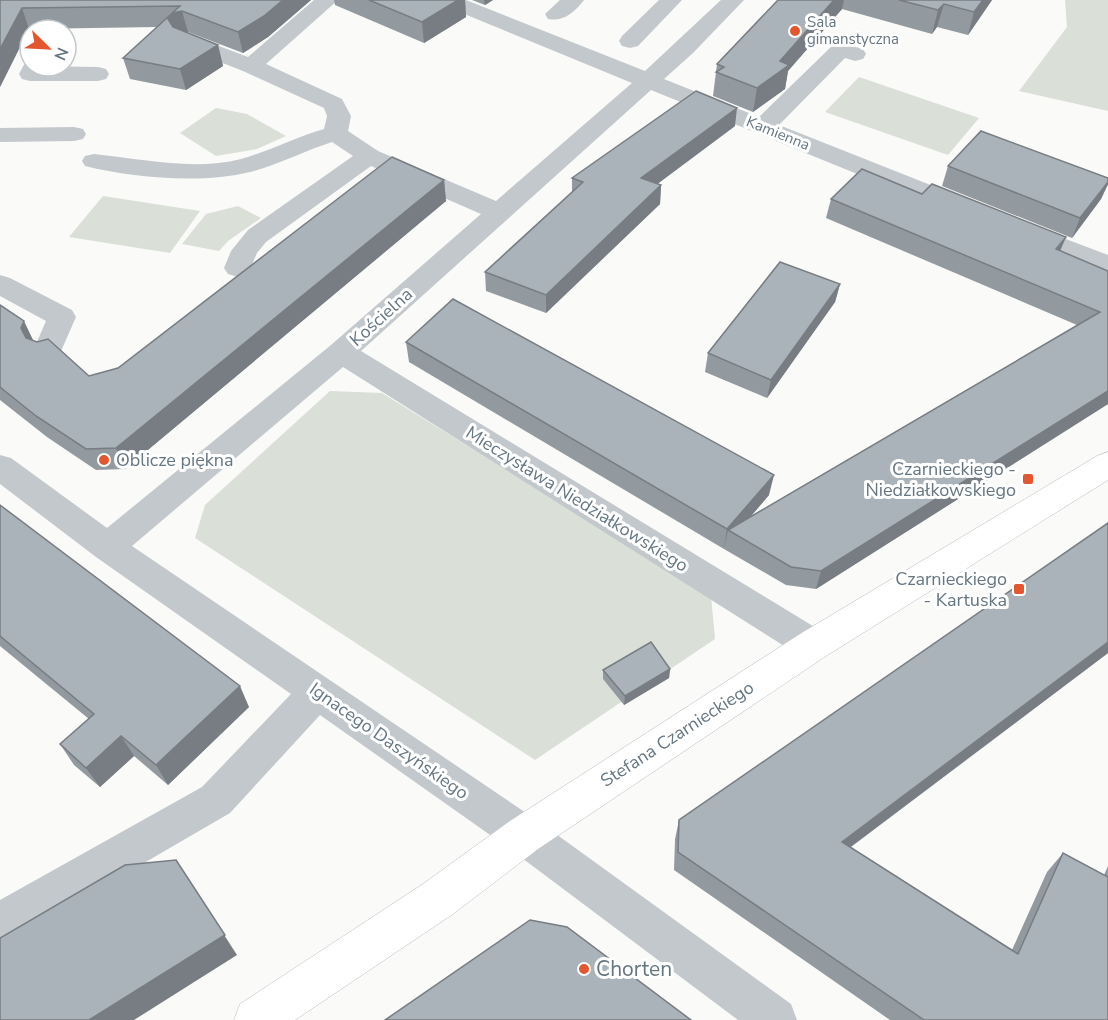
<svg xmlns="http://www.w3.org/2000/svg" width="1108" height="1020" font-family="'Nunito Sans',sans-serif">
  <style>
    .green { fill: #dadfd7 }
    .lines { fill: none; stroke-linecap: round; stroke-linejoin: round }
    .major-casing { stroke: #b5babe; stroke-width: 1 }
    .minor { fill: #c3c8cc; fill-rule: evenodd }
    .major { fill: #fff; fill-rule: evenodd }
    .wall { fill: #929a9f }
    .shaded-wall { fill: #777d82 }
    .building { fill: #aab3b9; stroke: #777d82; stroke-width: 1.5 }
    .poi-dot { fill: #e4572e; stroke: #fff; stroke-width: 2 }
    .labels { text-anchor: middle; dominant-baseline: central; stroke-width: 6; stroke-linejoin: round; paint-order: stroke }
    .far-poi-label { font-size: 15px; fill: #657683; stroke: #fff; text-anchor: start }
    .far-street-label { font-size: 15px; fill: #657683; stroke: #fff }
    .street-label { font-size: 18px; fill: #657683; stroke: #fff }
    .poi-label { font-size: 18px; fill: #657683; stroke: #fff; text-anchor: end }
    .near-poi-label { font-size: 21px; fill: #657683; stroke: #fff; text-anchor: start }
  </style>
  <rect width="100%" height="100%" fill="#fafaf8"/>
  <!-- green -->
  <g class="green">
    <path d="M1065,0H1108V111L1019,91L1067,27Z"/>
    <path d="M859,77L979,118L948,155L825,112Z"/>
    <path d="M216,108L247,114L286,136L257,149L216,156L180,133Z"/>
    <path d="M103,196L200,211L170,253L69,237Z"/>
    <path d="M238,206L261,218L228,241L219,251L182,244L206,214Z"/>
    <path d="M330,391L382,393L711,596L715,639L535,760L195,538L205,505Z"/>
  </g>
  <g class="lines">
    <defs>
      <path id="major" d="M1108,452V480L826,656L538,849L453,914L295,1020H234L240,1004L423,884L510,821L800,634L1097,456Z"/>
    </defs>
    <!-- major casing -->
    <use href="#major" class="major-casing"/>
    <!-- minor -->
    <g class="minor">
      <path d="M314,0H338L266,64L342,99L351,116L348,131L378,151L496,201L632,83L440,4L436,0H466L645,71L721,0H744L693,53L664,79L759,117L833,45L841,43L863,49L866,54L863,59L855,61L845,58L779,125L976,203L980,209L976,215L967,217L958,215L651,90L361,351L826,634L831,645L826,656L813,660L800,656L343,367L132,546L538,821L791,1004L797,1020H738L510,849L320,715L230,813L15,938L0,944V900L202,787L291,694L96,557L0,484V455L11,458L107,528L331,345L481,214L371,166L266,242L257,253L248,274L238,277L228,274L224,268L231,251L248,230L353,156L332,142C304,151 278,165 250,172C202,184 133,178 85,166L82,161L85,156L94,154C142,159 194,171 241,159C270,151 296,137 324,129L327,116L324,108L243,71L179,46L176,41L179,36L187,34L248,57Z"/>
      <path d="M560,0H584C575,12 563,22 548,19L545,14Z"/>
      <path d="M659,0H682L638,46L630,48L622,46L619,41L622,36Z"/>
      <path d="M30,60V66L98,67L106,69L109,74L106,79L98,81H30L22,79L19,74L26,61Z"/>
      <path d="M74,127L83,129L86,134L83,139L74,141L0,142V128Z"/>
      <path d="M1021,222L1108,255V274L1012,236L1008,230L1012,224Z"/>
      <path d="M0,275L10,278L72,310L76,317L58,358L48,361L38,358L33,351L46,321L0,296Z"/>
    </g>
    <!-- major -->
    <use href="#major" class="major"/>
  </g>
  <!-- wall -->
  <g class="wall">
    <path d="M0,0H311L268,37L243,53L188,32H186L218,45L223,66L186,90L130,79L123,58L157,27L29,29L0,87Z"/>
    <path d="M334,0H465L466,17L424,43L335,5Z"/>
    <path d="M472,0H493L485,5Z"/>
    <path d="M778,0H992L968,35L937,27L932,34L842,9L788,71L785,89L753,112L713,96L717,64Z"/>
    <path d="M735,126L657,184L661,185L660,204L546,313L486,291L485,272L572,192V178Z"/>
    <path d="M948,166L1108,182V184L1101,199L1072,238L942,186Z"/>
    <path d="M444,180L446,201L125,469L96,470L47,437L0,400V305L33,340L89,376L118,368Z"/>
    <path d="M831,199L1060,251L1108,271V404L816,589L786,585L724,549L725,547L724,549L409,362L406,342L769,495L750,517L1077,325L826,218Z"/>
    <path d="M840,284L835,302L767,398L705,372L708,353Z"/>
    <path d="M0,505L249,707L168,785L134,756L100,787L74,765L60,744L89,719L0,646Z"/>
    <path d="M1108,653L851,847L1012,950L1047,872L1063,853L1104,875L1108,866V1020H890L674,870L675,839L679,820Z"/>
    <path d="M670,669L669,678L624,705L603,679V670Z"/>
  </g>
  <!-- shaded-wall -->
  <g class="shaded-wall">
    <path d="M283,0H311L268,37L243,53L238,32Z"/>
    <path d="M458,0H465L466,17L424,43L422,22Z"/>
    <path d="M484,0H493L485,5Z"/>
    <path d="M834,0H844L842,9L788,71L785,89L753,112L757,88Z"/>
    <path d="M983,0H992L968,35L974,12Z"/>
    <path d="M944,4L937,27L932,34L938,10Z"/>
    <path d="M22,8L29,29L0,87V49Z"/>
    <path d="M182,11L188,32L178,34L174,40L168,19L173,13Z"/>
    <path d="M218,45L223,66L186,90L180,69Z"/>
    <path d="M737,108L735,126L640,197L641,178Z"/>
    <path d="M444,180L446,201L125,469L116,448Z"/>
    <path d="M1108,182V184L1101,199L1072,238L1080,218Z"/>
    <path d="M661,185L660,204L546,313V295Z"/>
    <path d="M1066,237L1058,256L1056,249Z"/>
    <path d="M840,284L835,302L767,398L771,380Z"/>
    <path d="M24,321L34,342L31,350L21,328Z"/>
    <path d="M1108,391V404L816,589L821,571Z"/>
    <path d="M774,475L769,495L735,535L728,530L724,549L727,529Z"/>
    <path d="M1108,642V653L833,860L842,842Z"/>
    <path d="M670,669L669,678L624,705L625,696Z"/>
    <path d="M240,686L249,707L168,785L156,765Z"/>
    <path d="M121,736L134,756L100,787L86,768Z"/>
    <path d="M176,860L237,955L134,1020H89Z"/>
  </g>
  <!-- building -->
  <g class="building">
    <path d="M0,0H283L264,16L238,32L182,11L173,13L168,19L173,27L218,45L180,69L123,58L180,6L22,8L0,49Z"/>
    <path d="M369,0H458L422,22Z"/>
    <path d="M778,0H834L780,61L789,65L757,88L716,72L724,67L717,64Z"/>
    <path d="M899,0H983L974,12L944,4L938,10Z"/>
    <path d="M696,91L737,108L641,178L661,185L546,295L485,272L583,182L572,178Z"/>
    <path d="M981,131L1108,178V182L1080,218L948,166Z"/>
    <path d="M392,157L444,180L116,448L86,449L36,416L0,387V305L24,321L21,328L26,338L37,342L48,339L89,376L118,368Z"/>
    <path d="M862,169L922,194L932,184L1066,237L1056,249L1108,271V391L821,571L791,567L728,530L1100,312L831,199Z"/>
    <path d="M780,262L840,284L771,380L708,353Z"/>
    <path d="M453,299L774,475L727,529L406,342Z"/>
    <path d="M0,505L240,686L156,765L121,736L86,768L60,744L94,714L0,636Z"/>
    <path d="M1108,523V642L842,842L1018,954L1063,853L1108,877V1020H924L678,852L679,820Z"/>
    <path d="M651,642L670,669L625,696L603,670Z"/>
    <path d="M176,860L225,935L89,1020H0V938L125,865Z"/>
    <path d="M530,920L567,927L691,1020H385Z"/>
  </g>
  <!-- markers -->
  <g class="poi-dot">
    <circle cx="795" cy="31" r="6"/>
    <circle cx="104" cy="460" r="6"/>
    <rect x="1022" y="473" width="12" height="12" rx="3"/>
    <rect x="1013" y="583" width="12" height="12" rx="3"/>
    <circle cx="584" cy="969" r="6"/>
  </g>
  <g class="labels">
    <!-- far-poi labels -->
    <g class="far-poi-label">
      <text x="807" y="22">Sala<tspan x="807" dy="17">gimanstyczna</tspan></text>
    </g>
    <!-- far-street labels -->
    <g class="far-street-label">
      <text transform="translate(778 133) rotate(22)">Kamienna</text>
    </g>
    <!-- street labels -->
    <g class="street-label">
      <text transform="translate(381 317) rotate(-42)">Kościelna</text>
      <text transform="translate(577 499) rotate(32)">Mieczysława Niedziałkowskiego</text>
      <text transform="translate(677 734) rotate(-33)">Stefana Czarnieckiego</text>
      <text transform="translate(389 741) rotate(35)">Ignacego Daszyńskiego</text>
    </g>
    <!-- poi labels -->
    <g class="poi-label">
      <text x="116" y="460" text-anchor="start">Oblicze piękna</text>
      <text x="1016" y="469">Czarnieckiego -<tspan x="1016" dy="21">Niedziałkowskiego</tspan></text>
      <text x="1007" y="579">Czarnieckiego<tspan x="1007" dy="21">- Kartuska</tspan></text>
    </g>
    <!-- near-poi labels -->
    <g class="near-poi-label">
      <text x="596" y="969">Chorten</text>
    </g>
  </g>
  <!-- north arrow -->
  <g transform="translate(48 48) rotate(114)"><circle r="28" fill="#ffffff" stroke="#c1c8cd" stroke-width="1.5"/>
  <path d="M0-4.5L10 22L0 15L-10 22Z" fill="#e4572e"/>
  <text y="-9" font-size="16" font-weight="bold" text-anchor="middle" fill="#657683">N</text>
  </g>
</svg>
